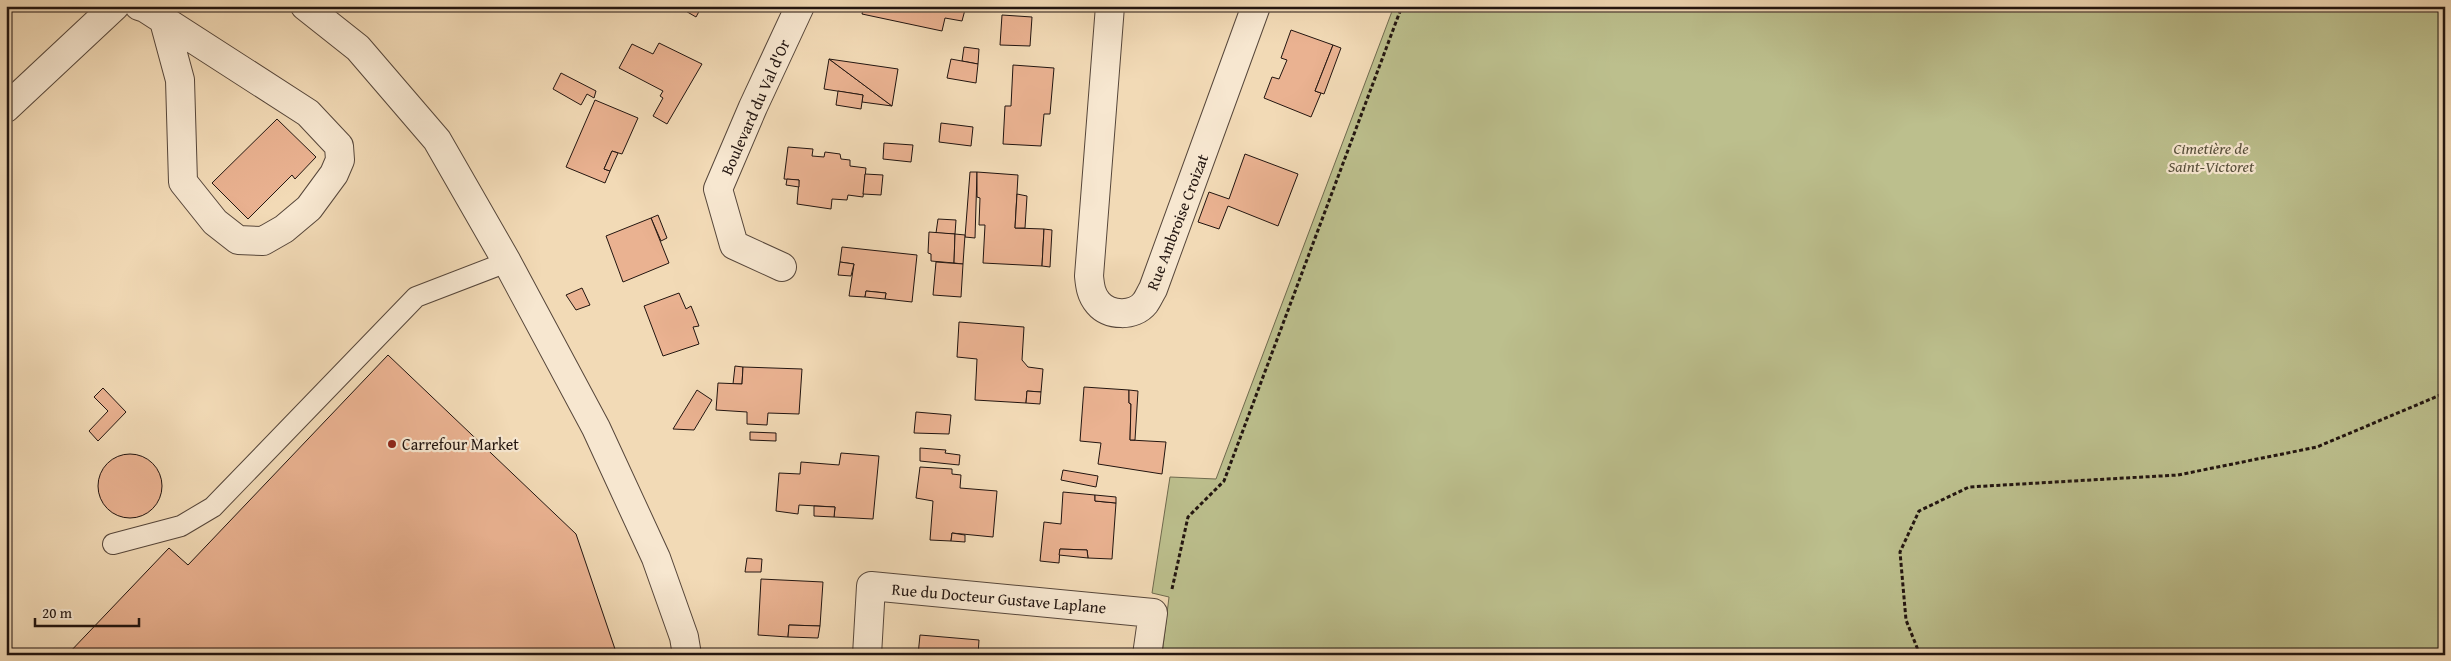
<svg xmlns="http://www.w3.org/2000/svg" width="2451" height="661" font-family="'Gentium Book Plus',serif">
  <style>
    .green { fill: #bcbf8d; stroke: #6f6a4e }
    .building { fill: #eab291; stroke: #221510 }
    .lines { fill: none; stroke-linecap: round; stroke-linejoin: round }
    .lane-casing { stroke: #56463a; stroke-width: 22 }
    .street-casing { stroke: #56463a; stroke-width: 30 }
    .path { stroke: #221510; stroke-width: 3; stroke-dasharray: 4 2.5; stroke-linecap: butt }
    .lane { stroke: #f7e7d0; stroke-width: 20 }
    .street { stroke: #f7e7d0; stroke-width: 28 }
    .poi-dot { fill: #8f2418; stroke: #f7e7d0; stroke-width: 2 }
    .labels { text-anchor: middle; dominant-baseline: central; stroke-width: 4.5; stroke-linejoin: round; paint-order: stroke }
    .street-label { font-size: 16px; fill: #221510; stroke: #f7e7d0 }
    .park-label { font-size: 16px; font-style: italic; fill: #58503c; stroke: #f7e7d0 }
    .poi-label { font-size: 16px; fill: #221510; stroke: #f7e7d0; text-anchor: start }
  </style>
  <rect width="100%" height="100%" fill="#f2dab6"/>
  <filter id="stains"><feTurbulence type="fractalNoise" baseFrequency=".004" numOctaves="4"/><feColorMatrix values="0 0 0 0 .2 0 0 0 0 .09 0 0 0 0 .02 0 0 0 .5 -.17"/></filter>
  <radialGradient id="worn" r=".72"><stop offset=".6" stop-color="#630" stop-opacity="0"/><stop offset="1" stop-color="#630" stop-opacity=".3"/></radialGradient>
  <!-- green -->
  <path class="green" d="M1394,6H2445V655H1162L1169,597L1152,593L1170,477L1216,479Z"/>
  <!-- building -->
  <g class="building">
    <path d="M677,6H702L696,17Z"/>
    <path d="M864,6H966L962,21L945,18L942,31L862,14Z"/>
    <path d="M1002,15L1032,17L1030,46L1000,45Z"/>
    <path d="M1291,30L1333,45L1315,91L1321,93L1311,117L1264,98L1272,77L1279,79L1287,60L1281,58Z"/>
    <path d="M659,43L702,64L667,124L653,116L663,98L660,96L663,91L619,68L632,44L653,54Z"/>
    <path d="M1333,45L1341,48L1324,94L1315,91Z"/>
    <path d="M964,47L979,49L978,64L962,61Z"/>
    <path d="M829,59L892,106L862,102L863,95L824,89Z"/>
    <path d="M829,59L898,69L892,106Z"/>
    <path d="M951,59L978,64L976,83L947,78Z"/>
    <path d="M1013,65L1054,68L1050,114H1044L1041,146L1003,144L1005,106H1011Z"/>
    <path d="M561,73L596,91L594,98L587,94L581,105L553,89Z"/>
    <path d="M838,91L863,95L861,109L836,105Z"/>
    <path d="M595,100L638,118L622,154L612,151L604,169L610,171L605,183L566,167Z"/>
    <path d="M277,119L316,157L295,179L292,175L248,219L212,183Z"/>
    <path d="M941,123L973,127L971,146L939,142Z"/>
    <path d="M884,143L913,145L911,162L883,159Z"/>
    <path d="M788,147L813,149L812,156L824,157L825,152L840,154L841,159L850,160V166L866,168L863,197L848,195L847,200L832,199L831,209L797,204L799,180L784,179Z"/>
    <path d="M612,151L618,153L610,171L604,169Z"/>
    <path d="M1245,154L1298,174L1278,226L1228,206L1219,229L1198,222L1209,192L1229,199Z"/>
    <path d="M970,172H977L975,238L965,237Z"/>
    <path d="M977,172L1018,175L1015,228L1044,229L1042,266L983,263L985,225H979L980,198L977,197Z"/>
    <path d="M865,174L883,175L881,195L863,194Z"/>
    <path d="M787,179L799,180V187L786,185Z"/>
    <path d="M1017,194L1027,196L1025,228H1015Z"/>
    <path d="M658,215L667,238L661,241L651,218Z"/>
    <path d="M651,218L669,263L623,282L606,236Z"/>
    <path d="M938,219L956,220L955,234L936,233Z"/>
    <path d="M1044,229L1052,230L1050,267L1042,266Z"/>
    <path d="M929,232L955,234L954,263L931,261V254L928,253Z"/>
    <path d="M955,234L965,235L963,264L954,263Z"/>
    <path d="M842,247L917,255L912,302L885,299L886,293L866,291L865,297L849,296L854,264L840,262Z"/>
    <path d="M840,262L854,264L851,276L838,275Z"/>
    <path d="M936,262L963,264L961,297L933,295Z"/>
    <path d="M582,288L590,305L576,310L566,295Z"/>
    <path d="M866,291L886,293L885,299L865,297Z"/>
    <path d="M679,293L686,309L691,306L699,326L693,327L699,344L663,356L644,306Z"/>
    <path d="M959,322L1024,327L1022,360L1028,367L1043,369L1041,392L1027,391L1026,403L975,400L977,359L957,357Z"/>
    <path d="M388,355L576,534L617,655H67L169,548L188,565Z"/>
    <path d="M735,366L743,367L742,384H733Z"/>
    <path d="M743,367L802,369L799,414L768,413L767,425L747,424V412L716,410L718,383L742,384Z"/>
    <path d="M1084,387L1129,390V403L1131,404L1130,440L1166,442L1162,474L1098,464L1101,443L1080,441Z"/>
    <path d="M103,388L126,412L98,441L89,431L108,411L94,397Z"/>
    <path d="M697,390L712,400L694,430L673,429Z"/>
    <path d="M1129,390L1138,391L1135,440H1130L1131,404L1129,403Z"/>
    <path d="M1027,391L1041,392L1040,404L1026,403Z"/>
    <path d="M916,412L951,415L949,434L914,433Z"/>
    <path d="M750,432L776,433V441L750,440Z"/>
    <path d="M920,448L946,450L945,453L960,455L959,465L920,461Z"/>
    <path d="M841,453L879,456L873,519L834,517L835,507L799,505L798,514L776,511L779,473L800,474L801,462L839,465Z"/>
    <circle cx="130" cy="486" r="32"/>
    <path d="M920,467L952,469V474L961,475L960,488L997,491L993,537L952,533L951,541L930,540L933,501L916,498Z"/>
    <path d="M1063,470L1098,476L1096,487L1061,480Z"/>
    <path d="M1063,492L1095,495V501L1116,503L1112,559L1088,558L1087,550L1060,549L1059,563L1040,561L1044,522L1061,524Z"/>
    <path d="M1095,495L1116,497V503L1095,501Z"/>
    <path d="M814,506L835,507L834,517L814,516Z"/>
    <path d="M952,533L965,535V542L951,541Z"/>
    <path d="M1060,549L1087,550L1088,558L1059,555Z"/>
    <path d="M747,558L762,559L761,572H745Z"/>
    <path d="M761,579L823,582L820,626L789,625L788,637L758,635Z"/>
    <path d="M789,625L820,626L818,638L788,637Z"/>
    <path d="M920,635L979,640L978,655H918Z"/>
  </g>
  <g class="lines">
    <defs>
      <path id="lane" d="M113,544L181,526L213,507L416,297L507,262"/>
      <g id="street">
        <path d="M139,6L145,8L308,113L339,146L340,160L334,174L309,208L284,229L263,241L238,240L215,222L183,182L180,80L164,21"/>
        <path d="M305,6L358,48L437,140L507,262L596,428L656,558L684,637L687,655"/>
        <path d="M1110,6L1089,276C1090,286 1091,295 1098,303C1109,316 1134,317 1145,303C1148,299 1150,294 1153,289L1256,6"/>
        <path d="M6,108L115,6"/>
        <path d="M782,267L734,245L718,189L753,107L800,6"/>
        <path d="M867,655L871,586L1153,613L1147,655"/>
      </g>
    </defs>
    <!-- lane casing -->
    <use href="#lane" class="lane-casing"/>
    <!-- street casing -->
    <use href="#street" class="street-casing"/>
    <!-- path -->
    <g class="path">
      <path d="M1172,589L1188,517L1224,481L1402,6"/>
      <path d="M1920,655L1906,620L1900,552L1919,511L1969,487L2178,475L2317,447L2445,393"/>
    </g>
    <!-- lane -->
    <use href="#lane" class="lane"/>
    <!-- street -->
    <use href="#street" class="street"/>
  </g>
  <!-- markers -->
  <circle class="poi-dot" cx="392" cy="444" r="5"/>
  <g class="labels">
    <!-- street labels -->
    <g class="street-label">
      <text transform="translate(755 107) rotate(-66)">Boulevard du Val d'Or</text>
      <text transform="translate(1177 222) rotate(-69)">Rue Ambroise Croizat</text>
      <text transform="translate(999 598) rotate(5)">Rue du Docteur Gustave Laplane</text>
    </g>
    <!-- park labels -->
    <g class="park-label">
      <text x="2211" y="148">Cimetière de<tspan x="2211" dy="18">Saint-Victoret</tspan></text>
    </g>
    <!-- poi labels -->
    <g class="poi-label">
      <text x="402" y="444">Carrefour Market</text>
    </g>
  </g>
  <!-- margin -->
  <rect width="2451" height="661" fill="none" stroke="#f2dab6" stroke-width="25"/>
  <rect x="8" y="8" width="2436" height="646" fill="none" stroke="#221510" stroke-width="2.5"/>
  <rect x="12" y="12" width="2426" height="636" fill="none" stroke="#221510"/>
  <!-- scale -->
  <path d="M35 618v8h104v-8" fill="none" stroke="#221510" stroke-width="2.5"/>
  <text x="42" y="618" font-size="15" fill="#221510" stroke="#f7e7d0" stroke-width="4" paint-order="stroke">20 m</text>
  <rect width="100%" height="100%" filter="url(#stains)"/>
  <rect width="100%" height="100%" fill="url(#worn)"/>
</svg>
